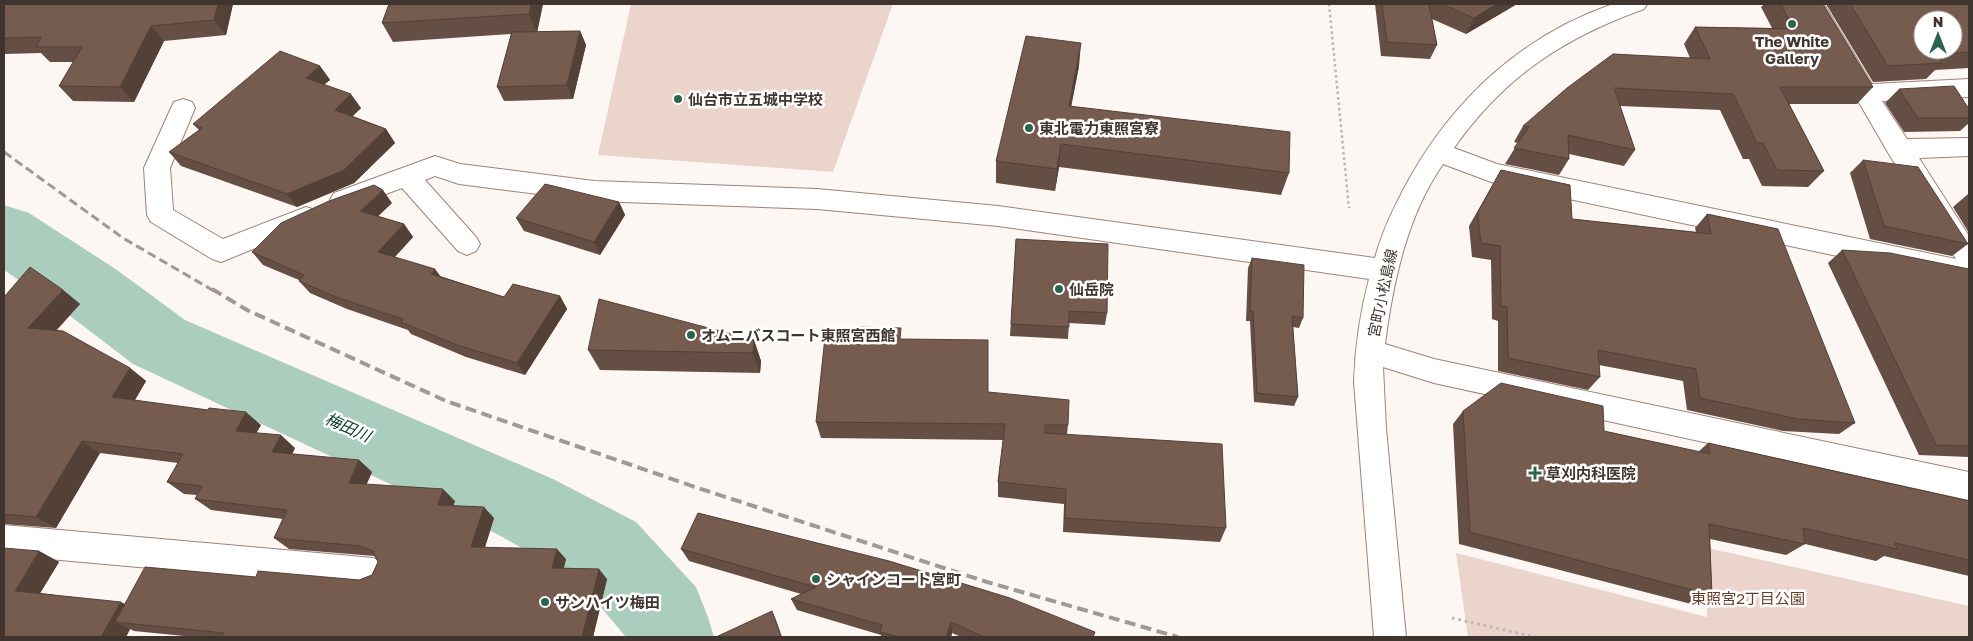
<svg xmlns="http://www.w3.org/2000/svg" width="1973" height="641" font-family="'Golos Text','Noto Sans JP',sans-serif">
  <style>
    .green { fill: #ebd4cb }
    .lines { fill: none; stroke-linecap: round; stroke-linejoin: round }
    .river { fill: #aacdbe; fill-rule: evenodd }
    .minor-casing { stroke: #9f8276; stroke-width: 2 }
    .path-far1 { stroke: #bdb5b1; stroke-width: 2.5; stroke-dasharray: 2.5 3; stroke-linecap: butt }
    .path { stroke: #bdb5b1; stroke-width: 3; stroke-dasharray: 2.5 4; stroke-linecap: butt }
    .minor { fill: #fff; fill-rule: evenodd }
    .rail-far1 { stroke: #a29995; stroke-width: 3; stroke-dasharray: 9 4.5; stroke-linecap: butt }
    .rail { stroke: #a29995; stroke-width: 4; stroke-dasharray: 11 5.5; stroke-linecap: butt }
    .wall { fill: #654e44 }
    .shaded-wall { fill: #534037 }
    .building { fill: #765b4f; stroke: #534037; fill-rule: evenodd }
    .poi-dot { fill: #296550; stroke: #fff; stroke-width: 2 }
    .labels { text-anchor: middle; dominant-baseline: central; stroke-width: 5; stroke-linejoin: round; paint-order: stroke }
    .poi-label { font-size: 15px; font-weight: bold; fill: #40342f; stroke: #fff; text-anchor: start }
    .street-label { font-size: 15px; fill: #40342f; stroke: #fff }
    .park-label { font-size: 15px; fill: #6a3c27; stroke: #fff }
    .water-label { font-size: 16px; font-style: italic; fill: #0a3c2c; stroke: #fff }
  </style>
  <rect width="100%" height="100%" fill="#fdf7f4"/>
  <!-- green -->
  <g class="green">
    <path d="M631,4H893L833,172L598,155Z"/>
    <path d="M1708,548L1969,606V637H1468L1456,553L1707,617Z"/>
  </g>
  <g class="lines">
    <!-- river -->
    <path class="river" d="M4,205L29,213L117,270L185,320L553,479L636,522L696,587L708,617L714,637H626L576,578L495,533L133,364L65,312L4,270Z"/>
    <defs>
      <g id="minor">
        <path d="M1613,4H1647L1644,9C1563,38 1504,77 1454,148L1497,164L1956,259L1890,156L1802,4H1824L1872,84L1969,79V97L1882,101L1907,139L1969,138V156L1919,158L1969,236V284L1494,183L1443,164C1407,216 1393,282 1385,344L1434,359L1969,472V500L1434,383L1383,367L1386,429L1406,637H1374L1354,382C1355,347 1360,313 1369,279L998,226L817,209L594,201L459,184L435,176L425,180L476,237L480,244L476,251L467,255L458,251L402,188L343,210L334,207L330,200L334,193L435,156L460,164L594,181L817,189L998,206L1375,258C1382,231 1395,205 1408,181C1454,98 1523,35 1613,4Z"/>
        <path d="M183,99L192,102L195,108L170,168L173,210L223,239L306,207L315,210L319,217L315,224L221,262L212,259L151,222L147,215L144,168L171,108L174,102Z"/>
        <path d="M4,525L373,558L384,562L389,573L384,584L373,588L4,555Z"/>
      </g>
    </defs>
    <!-- minor casing -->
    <use href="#minor" class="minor-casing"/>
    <!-- path-far1 -->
    <path class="path-far1" d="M1329,4L1349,208"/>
    <!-- path -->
    <path class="path" d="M1452,618L1535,637"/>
    <!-- minor -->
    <use href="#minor" class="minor"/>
    <!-- rail-far1 -->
    <path class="rail-far1" d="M4,152L123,238L214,291"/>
    <!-- rail -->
    <path class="rail" d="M212,289L247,310L446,401L698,488L987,582L1178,637"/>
  </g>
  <!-- wall -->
  <g class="wall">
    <path d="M4,4H233L226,35L164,41L134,102L73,101L59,86L73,62H50L41,53L4,54Z"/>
    <path d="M389,4H543L537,32L580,31L586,45L573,99L504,101L497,87L511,34L393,42L382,23Z"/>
    <path d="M1375,4H1517L1466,34L1432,19L1437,45L1430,59L1381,56Z"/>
    <path d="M1764,4H1823L1873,87L1857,104H1789L1824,171L1808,187L1762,186L1749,159H1743L1720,110L1620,106L1635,150L1624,166L1569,154V159L1559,175L1505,164L1518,143L1514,142L1523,126L1690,58L1684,44L1695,27L1772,28L1761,7Z"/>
    <path d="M1826,4H1969V68L1935,70L1926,79L1873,82Z"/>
    <path d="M320,66L330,80L324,84L361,108L352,116L386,129L395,143L354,183L297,207L181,166L169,152L199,130L193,124Z"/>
    <path d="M1079,66L1071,106L1289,173L1281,195L1059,167L1055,191L996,183V161Z"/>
    <path d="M1899,89L1969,118V123L1960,131L1904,132L1885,103Z"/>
    <path d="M1863,160L1968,244L1952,256L1870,239L1850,173Z"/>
    <path d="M1501,170L1572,219L1696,232L1695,228L1707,214L1855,423L1839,434L1783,431L1687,410L1683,381L1599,365L1600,377L1588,390L1498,371V321L1492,319L1491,260L1472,257L1469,226Z"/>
    <path d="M1968,194H1969V233L1953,207Z"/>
    <path d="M619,202L625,215L600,255L524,231L516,218Z"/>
    <path d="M392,203L378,216L404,224L413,237L395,257L440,276L504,297L560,296L567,309L525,375L466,357L411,334L408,330L347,309L310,293L299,281V280L263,265L252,252Z"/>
    <path d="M1016,239L1107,313L1105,325L1069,323L1068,339L1010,336Z"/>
    <path d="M1842,250L1969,269V457L1919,455L1828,263Z"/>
    <path d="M1252,258L1303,318L1299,328L1293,327L1298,397L1294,406L1254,402L1250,321H1246L1248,268Z"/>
    <path d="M63,290L80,304L56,331L130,368L146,381L135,400L261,425L256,433L295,448L292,454L359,460L372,472L366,485L455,501L453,506L494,518L485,547L566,559L564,568L607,579L593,637H194L134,631L130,629L126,637H4L39,551L59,562L40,593L125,604L256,577L359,580L372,575L378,562L375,557L374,556L289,549L274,538L283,519L211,510L195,499L197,495L184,494L167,482L178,463L100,453L56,528L4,524V297Z"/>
    <path d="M902,339L988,392L1068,425L1067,434L1226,528L1220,542L1063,532L1064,504L998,497V482L1003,440L821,438L816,422Z"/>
    <path d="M754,340L761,361L760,373L600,370L588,350Z"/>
    <path d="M1463,411L1604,431L1698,452L1708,443L1969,501V576L1884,556L1876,561L1805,544L1786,555L1710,539L1712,595L1695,605L1459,544L1453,424Z"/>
    <path d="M681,549L1093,637H961L952,633L951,637H881V635L797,610L791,599L801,594L689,561Z"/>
  </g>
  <!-- shaded-wall -->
  <g class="shaded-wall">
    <path d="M218,4H233L226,35L214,20Z"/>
    <path d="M531,4H543L537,33L529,14Z"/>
    <path d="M1497,4H1517L1466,34L1474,18Z"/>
    <path d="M151,26L164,41L134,102L120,87Z"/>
    <path d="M580,31L586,45L573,99L567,85Z"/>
    <path d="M1081,43L1079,66L1067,128L1069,106Z"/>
    <path d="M320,66L330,80L315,92L306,78Z"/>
    <path d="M351,94L361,108L345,124L335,110Z"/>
    <path d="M386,129L395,143L354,183L297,207L287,194Z"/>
    <path d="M1061,144L1059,167L1055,191L1057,169Z"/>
    <path d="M383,190L392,203L370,224L360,211Z"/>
    <path d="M619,202L625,215L600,255L594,242Z"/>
    <path d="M404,224L413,237L388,264L378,252Z"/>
    <path d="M435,269L444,281L431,274Z"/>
    <path d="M63,290L80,304L46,341L28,328Z"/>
    <path d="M560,296L567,309L525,375L517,363Z"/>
    <path d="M754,340L761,361L760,373L753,353Z"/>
    <path d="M130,368L146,381L129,410L112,397Z"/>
    <path d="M246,412L261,425L251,443L236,431Z"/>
    <path d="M281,435L295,448L287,464L272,452Z"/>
    <path d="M82,441L100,453L56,528L36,517Z"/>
    <path d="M359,460L372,472L362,495L349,483Z"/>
    <path d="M443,489L455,501L449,516L438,505Z"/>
    <path d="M484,507L494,518L482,557L471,547Z"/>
    <path d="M557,549L566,559L561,578L552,568Z"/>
    <path d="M39,551L59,562L36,600L15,591Z"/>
    <path d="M599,569L607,579L593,637H582Z"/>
    <path d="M121,602L140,611L115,622L130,629L126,637H101Z"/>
    <path d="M772,611L776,620L782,637H781Z"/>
    <path d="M951,622L952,633L951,637H946Z"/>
  </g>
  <!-- building -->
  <g class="building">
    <path d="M4,4H218L214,20L151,26L120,87L59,86L82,47H36L41,37L4,38Z"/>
    <path d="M389,4H531L529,14L382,23Z"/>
    <path d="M1382,4H1429L1437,45L1387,42Z"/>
    <path d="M1442,4H1497L1474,18Z"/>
    <path d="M1781,4H1823L1873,87H1780L1824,171L1777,170L1763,143H1757L1733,94L1614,88L1635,150L1568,135L1569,159L1514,148L1529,127L1523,126L1567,88L1613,54L1710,59L1695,27L1793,29Z"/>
    <path d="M1850,4H1969V52L1937,55L1942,63L1888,66ZM1923,20H1953V50H1923Z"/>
    <path d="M580,31L567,85L497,87L512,32Z"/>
    <path d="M1026,36L1081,43L1069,106L1290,132L1289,173L1061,144L1057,169L996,161Z"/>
    <path d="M280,51L320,66L306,78L351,94L335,110L386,129L344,170L287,194L169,152L202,128L193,124Z"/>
    <path d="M1954,86L1969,109V118H1918L1899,89Z"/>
    <path d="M1863,160L1918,167L1968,244L1884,226Z"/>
    <path d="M1501,170L1570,185L1572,219L1711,234L1707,214L1778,229L1855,423L1798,419L1700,398L1696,369L1598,350L1600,377L1508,358L1507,307L1501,306L1500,246L1481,243L1478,217V212Z"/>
    <path d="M545,184L619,202L594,242L516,218Z"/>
    <path d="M374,185L383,190L360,211L404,224L378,252L435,269L431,274L504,297L513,284L560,296L517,363L457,345L401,322L403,319L336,297L299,281L304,275L252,252L281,223L329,201Z"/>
    <path d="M1016,239L1108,244L1107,313L1069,311V327L1011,324Z"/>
    <path d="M1842,250L1890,253L1969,269V446L1936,445Z"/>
    <path d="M1252,258L1304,265L1303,318L1292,316L1298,397L1257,393L1253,311H1250Z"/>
    <path d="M30,267L63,290L28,328L63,331L130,368L112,397L208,410L209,408L246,412L236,431L281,435L272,452L359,460L349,483L443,489L438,505L484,507L471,547L557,549L552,568L599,569L582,637H222L224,633L115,622L145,567L256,577L258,571L359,580L372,575L378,562L373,551L360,546L274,538L287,510L195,499L202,486L167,482L183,454L82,441L36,517L4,514V297Z"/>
    <path d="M599,299L754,340L753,353L588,350Z"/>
    <path d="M855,327L901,328L900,339L988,340V392L1069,400L1068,425H1045V433L1222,444L1226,528L1065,518L1066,489L998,482L1005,424L816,422L825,337L853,338Z"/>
    <path d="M1501,383L1603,406L1604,431L1710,454L1708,443L1969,501V560L1895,543L1897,549L1803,528L1805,544L1709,524L1712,595L1470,532L1463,411Z"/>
    <path d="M698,513L889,561L1010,598L1095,632L1093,637H984L951,622L946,637H899L880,632L882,625L791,599L816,587L681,549Z"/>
    <path d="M4,548L39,551L15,591L121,602L101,637H4Z"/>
    <path d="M772,611L781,637H716Z"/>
  </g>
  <!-- markers -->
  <g class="poi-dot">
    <circle cx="1792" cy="24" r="5"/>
    <circle cx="678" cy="99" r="5"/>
    <circle cx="1029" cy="128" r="5"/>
    <circle cx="1059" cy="289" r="5"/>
    <circle cx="691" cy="335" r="5"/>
    <path d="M1532.5 465.5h5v5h5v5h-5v5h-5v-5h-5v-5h5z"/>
    <circle cx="816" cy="579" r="5"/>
    <circle cx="545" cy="602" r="5"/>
  </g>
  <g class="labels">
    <!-- poi labels -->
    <g class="poi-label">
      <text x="1792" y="41" text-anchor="middle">The White<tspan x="1792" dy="17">Gallery</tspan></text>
      <text x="688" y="99">仙台市立五城中学校</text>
      <text x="1039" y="128">東北電力東照宮寮</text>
      <text x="1069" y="289">仙岳院</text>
      <text x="701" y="335">オムニバスコート東照宮西館</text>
      <text x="1546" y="473">草刈内科医院</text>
      <text x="826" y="579">シャインコート宮町</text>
      <text x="555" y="602">サンハイツ梅田</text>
    </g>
    <!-- street labels -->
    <g class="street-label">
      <text transform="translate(1382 293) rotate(-78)">宮町小松島線</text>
    </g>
    <!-- park labels -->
    <g class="park-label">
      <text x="1748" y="598">東照宮2丁目公園</text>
    </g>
    <!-- water labels -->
    <g class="water-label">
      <text transform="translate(348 427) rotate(24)">梅田川</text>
    </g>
  </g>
  <!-- border -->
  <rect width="1973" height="641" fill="none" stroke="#40342f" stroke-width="10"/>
  <!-- north arrow -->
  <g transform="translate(1938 35)"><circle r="24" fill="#ffffff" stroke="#b3aeac"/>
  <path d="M0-4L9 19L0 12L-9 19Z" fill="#296550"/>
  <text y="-8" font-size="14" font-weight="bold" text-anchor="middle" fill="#40342f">N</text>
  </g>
</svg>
